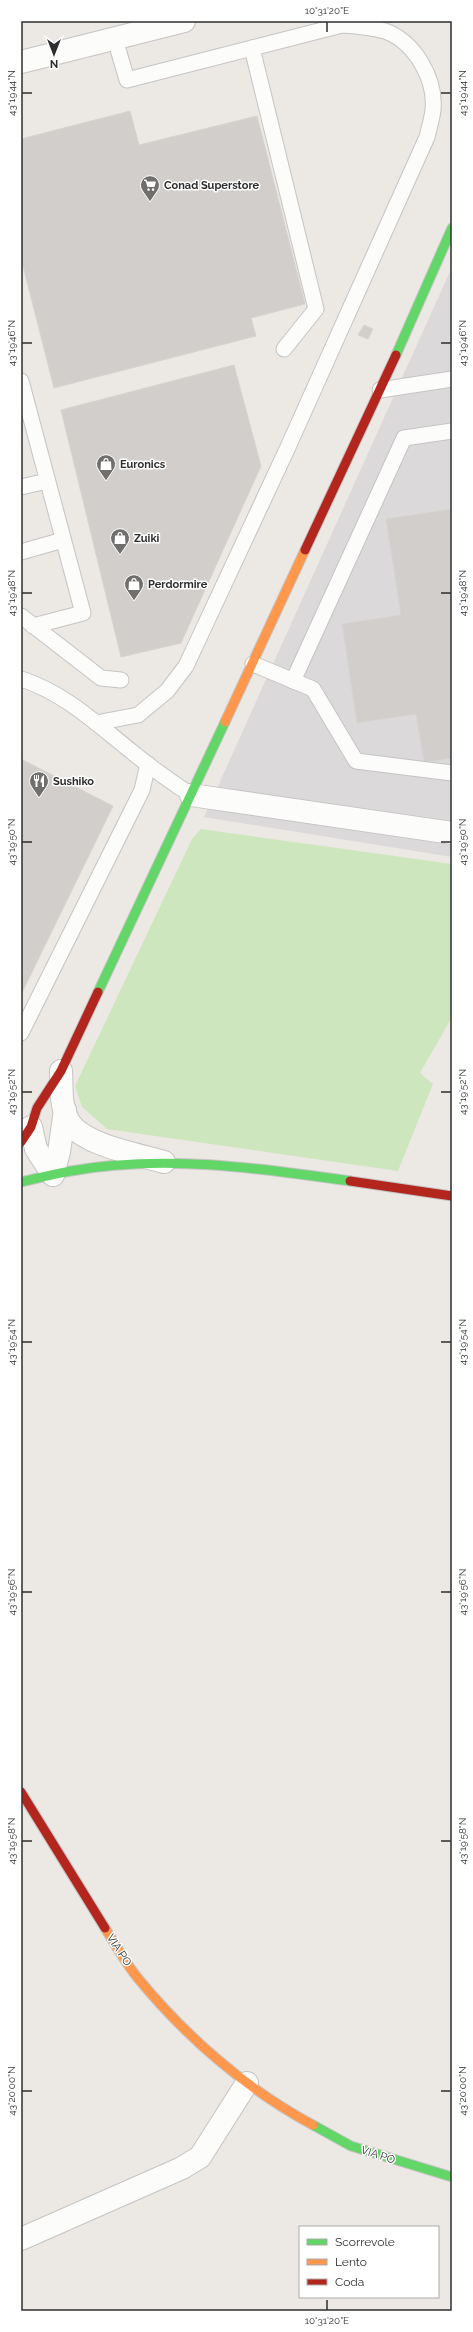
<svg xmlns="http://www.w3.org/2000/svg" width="473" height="2332" font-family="Raleway,sans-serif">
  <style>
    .industrial { fill: #dcd9db }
    .green { fill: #cee6be }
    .building { fill: #d1cecb; stroke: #d7d4d0 }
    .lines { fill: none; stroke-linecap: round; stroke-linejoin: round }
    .lane-casing { stroke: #c5c4c5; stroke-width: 17 }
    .street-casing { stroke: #c5c4c5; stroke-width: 24 }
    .fast-casing { stroke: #c5c4c5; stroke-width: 11 }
    .slow-casing { stroke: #c5c4c5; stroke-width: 11 }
    .jam-casing { stroke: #c5c4c5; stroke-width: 11 }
    .lane { stroke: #fcfcfb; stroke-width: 15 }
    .street { stroke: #fcfcfb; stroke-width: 22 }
    .fast { stroke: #63d668; stroke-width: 9 }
    .slow { stroke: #ff974d; stroke-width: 9 }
    .jam { stroke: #b3261e; stroke-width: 9 }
    .ticks { fill: none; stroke: #2e2e2e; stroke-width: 1.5 }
    .labels { text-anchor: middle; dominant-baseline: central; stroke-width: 3; stroke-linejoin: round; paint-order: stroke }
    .poi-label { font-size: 11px; font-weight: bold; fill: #2e2e2e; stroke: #fff; text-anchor: start }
    .street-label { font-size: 11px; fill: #2e2e2e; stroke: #fff }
    .neatline { fill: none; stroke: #2e2e2e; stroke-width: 1.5 }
    .ticks-label { font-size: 10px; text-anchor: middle; fill: #2e2e2e }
  </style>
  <rect width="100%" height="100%" fill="#ece8e4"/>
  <!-- industrial -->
  <path class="industrial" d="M452,267V857L204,817Z"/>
  <!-- green -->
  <path class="green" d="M201,829L452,864V1017L420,1073L433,1084L398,1171L107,1129L82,1107L75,1086L192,839Z"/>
  <!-- building -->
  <g class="building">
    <path d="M130,111L139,145L257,116L305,304L251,318L256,336L54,388L21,258V139Z"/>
    <path d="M364,325L373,329L368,339L358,335Z"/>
    <path d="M234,365L261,466L181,643L121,657L61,410Z"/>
    <path d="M452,509V758L424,762L416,714L357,723L342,624L401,615L386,519Z"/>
    <path d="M21,759L113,806L31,974L21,970Z"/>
    <path d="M21,970L31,974L21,995Z"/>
  </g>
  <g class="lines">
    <defs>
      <g id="lane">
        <path d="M252,48L316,309L284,349"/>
        <path d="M21,381L83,613L33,626"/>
        <path d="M380,390L452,379"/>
        <path d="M21,487L47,481"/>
        <path d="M21,552L63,540"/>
        <path d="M21,616L101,678L121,680"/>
        <path d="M253,664L313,689L356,761L452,773"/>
        <path d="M21,679C63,692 97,724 131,751C150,767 170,781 191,795"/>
        <path d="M293,681L404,438L452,431"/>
        <path d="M96,723L138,715L167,691L186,666L288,447L427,137C429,128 432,119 433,110C436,79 415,42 385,31C371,27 356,26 342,25L127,80L115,39"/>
        <path d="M21,1033L142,790L148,764"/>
      </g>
      <g id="street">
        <path d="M21,62L184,21"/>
        <path d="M191,795L452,833"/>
        <path d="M61,1071C62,1087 60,1105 68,1120C81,1145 137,1154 164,1162"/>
        <path d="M31,1127L36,1149L53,1175"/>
        <path d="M53,1175L59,1152L65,1110"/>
        <path d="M21,2239L182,2168L200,2157L247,2083"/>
      </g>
      <g id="fast">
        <path d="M396,355L452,228"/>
        <path d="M98,992L225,722"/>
        <path d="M21,1182C38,1178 54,1174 71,1171C162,1154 259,1168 350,1181"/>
        <path d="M313,2125L351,2146L452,2177"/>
      </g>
      <g id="slow">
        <path d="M225,722L305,550"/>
        <path d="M105,1928C115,1944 125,1962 137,1977C185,2036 246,2089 313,2125"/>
      </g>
      <g id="jam">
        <path d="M305,550L396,355"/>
        <path d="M21,1142L31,1127L37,1108L61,1071L98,992"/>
        <path d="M350,1181L452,1196"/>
        <path d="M21,1792L105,1928"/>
      </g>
    </defs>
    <!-- lane casing -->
    <use href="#lane" class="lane-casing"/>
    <!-- street casing -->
    <use href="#street" class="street-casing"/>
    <!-- fast casing -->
    <use href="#fast" class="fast-casing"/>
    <!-- slow casing -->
    <use href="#slow" class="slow-casing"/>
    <!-- jam casing -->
    <use href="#jam" class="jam-casing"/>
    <!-- lane -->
    <use href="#lane" class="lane"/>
    <!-- street -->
    <use href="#street" class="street"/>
    <!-- fast -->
    <use href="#fast" class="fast"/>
    <!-- slow -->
    <use href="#slow" class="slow"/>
    <!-- jam -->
    <use href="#jam" class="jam"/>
  </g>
  <!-- ticks -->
  <path class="ticks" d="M327,22V32M22,93H32M441,93H451M22,343H32M441,343H451M22,593H32M441,593H451M22,842H32M441,842H451M22,1092H32M441,1092H451M22,1342H32M441,1342H451M22,1592H32M441,1592H451M22,1841H32M441,1841H451M22,2091H32M441,2091H451M327,2300V2310"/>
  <!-- icons -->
  <defs>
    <symbol id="supermarket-pin" viewBox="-11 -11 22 30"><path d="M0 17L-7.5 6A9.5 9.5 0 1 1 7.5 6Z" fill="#706f6e" stroke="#fff"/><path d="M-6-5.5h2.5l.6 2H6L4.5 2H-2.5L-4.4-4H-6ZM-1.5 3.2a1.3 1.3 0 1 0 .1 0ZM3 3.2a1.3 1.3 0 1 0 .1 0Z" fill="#fff"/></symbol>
    <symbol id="shop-pin" viewBox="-11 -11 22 30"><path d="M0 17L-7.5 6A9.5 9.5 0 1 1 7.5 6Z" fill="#706f6e" stroke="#fff"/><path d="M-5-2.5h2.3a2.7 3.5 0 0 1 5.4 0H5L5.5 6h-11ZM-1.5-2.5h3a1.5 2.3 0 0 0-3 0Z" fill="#fff"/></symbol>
    <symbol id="restaurant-pin" viewBox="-11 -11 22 30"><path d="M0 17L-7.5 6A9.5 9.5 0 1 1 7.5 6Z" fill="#706f6e" stroke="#fff"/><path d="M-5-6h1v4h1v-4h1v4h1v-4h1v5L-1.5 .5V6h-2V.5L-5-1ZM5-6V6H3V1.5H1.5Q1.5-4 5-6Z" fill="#fff"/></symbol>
  </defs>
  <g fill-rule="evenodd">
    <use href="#supermarket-pin" x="139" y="174" width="22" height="30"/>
    <use href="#shop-pin" x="95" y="453" width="22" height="30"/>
    <use href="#shop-pin" x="109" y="527" width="22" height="30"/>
    <use href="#shop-pin" x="123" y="573" width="22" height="30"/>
    <use href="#restaurant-pin" x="28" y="770" width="22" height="30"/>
  </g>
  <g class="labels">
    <!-- poi labels -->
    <g class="poi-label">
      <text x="164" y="185">Conad Superstore</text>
      <text x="120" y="464">Euronics</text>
      <text x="134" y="538">Zuiki</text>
      <text x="148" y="584">Perdormire</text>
      <text x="53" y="781">Sushiko</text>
    </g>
    <!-- street labels -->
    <g class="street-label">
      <text transform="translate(119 1950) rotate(57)">VIA PO</text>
      <text transform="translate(378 2155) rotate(18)">VIA PO</text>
    </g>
  </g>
  <!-- border -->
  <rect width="473" height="2332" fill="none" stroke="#ffffff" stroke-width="44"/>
  <!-- legend -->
  <rect x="299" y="2226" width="140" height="72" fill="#ffffff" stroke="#ababab"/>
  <rect x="307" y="2239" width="20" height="6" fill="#63d668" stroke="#ababab"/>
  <text x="335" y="2246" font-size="12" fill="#2e2e2e">Scorrevole</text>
  <rect x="307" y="2259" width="20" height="6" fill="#ff974d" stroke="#ababab"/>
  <text x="335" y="2266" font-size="12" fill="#2e2e2e">Lento</text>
  <rect x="307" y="2279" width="20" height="6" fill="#b3261e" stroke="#ababab"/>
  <text x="335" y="2286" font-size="12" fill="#2e2e2e">Coda</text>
  <!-- north arrow -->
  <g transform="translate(54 54) rotate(180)" stroke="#ffffff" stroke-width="3" paint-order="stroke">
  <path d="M0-3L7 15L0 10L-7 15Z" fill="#2e2e2e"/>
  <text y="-6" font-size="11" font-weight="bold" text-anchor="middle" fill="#2e2e2e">N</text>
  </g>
  <rect x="22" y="22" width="429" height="2288" class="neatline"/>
  <g class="ticks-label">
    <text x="327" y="14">10°31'20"E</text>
    <text transform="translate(462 93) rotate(-90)" y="4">43°19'44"N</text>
    <text transform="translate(11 93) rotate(-90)" y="4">43°19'44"N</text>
    <text transform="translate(11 343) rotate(-90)" y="4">43°19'46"N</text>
    <text transform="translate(462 343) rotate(-90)" y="4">43°19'46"N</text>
    <text transform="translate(11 593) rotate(-90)" y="4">43°19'48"N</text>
    <text transform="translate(462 593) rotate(-90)" y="4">43°19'48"N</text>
    <text transform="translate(11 842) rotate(-90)" y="4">43°19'50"N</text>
    <text transform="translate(462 842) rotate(-90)" y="4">43°19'50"N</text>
    <text transform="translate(11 1092) rotate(-90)" y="4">43°19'52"N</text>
    <text transform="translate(462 1092) rotate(-90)" y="4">43°19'52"N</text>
    <text transform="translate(11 1342) rotate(-90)" y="4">43°19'54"N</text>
    <text transform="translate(462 1342) rotate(-90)" y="4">43°19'54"N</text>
    <text transform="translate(11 1592) rotate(-90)" y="4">43°19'56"N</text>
    <text transform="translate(462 1592) rotate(-90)" y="4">43°19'56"N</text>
    <text transform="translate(11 1841) rotate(-90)" y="4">43°19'58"N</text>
    <text transform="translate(462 1841) rotate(-90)" y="4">43°19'58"N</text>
    <text transform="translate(11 2091) rotate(-90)" y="4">43°20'00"N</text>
    <text transform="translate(462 2091) rotate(-90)" y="4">43°20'00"N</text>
    <text x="327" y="2324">10°31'20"E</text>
  </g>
</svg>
